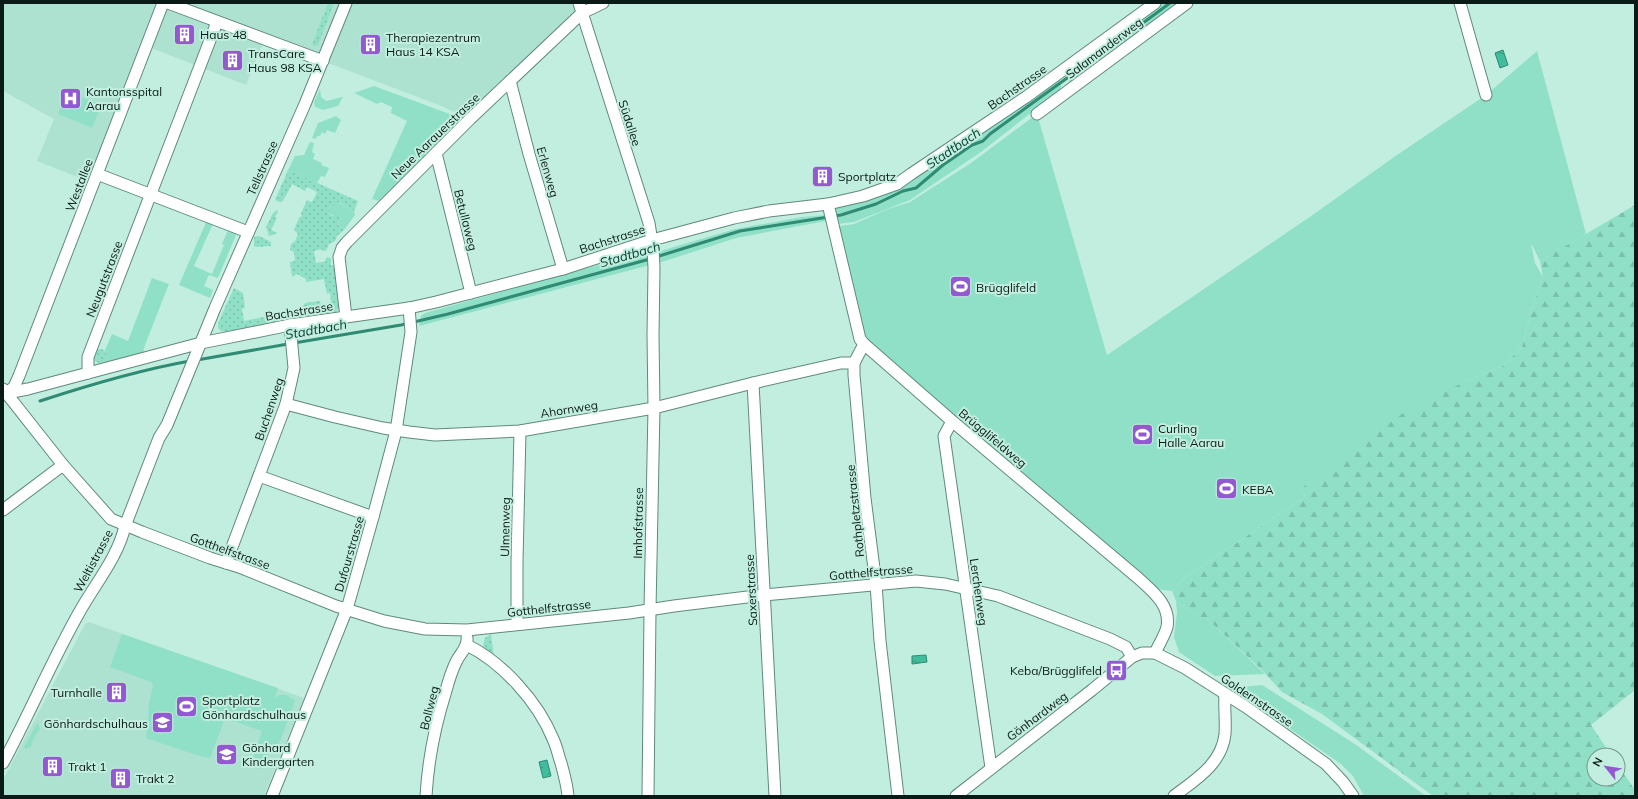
<svg xmlns="http://www.w3.org/2000/svg" width="1638" height="799" font-family="Mulish,sans-serif">
  <style>
    .built { fill: #ade1d0 }
    .green { fill: #90e0c8 }
    .forest { fill: url(#forest-firs) }
    .garden { fill: url(#garden-dots) }
    .water { fill: url(#water-ripples); stroke: #308b74 }
    .lines { fill: none; stroke-linecap: round; stroke-linejoin: round }
    .stream { stroke: #308b74; stroke-width: 3 }
    .minor-casing { stroke: #60897d; stroke-width: 13 }
    .minor { stroke: #fff; stroke-width: 11 }
    .labels { text-anchor: middle; dominant-baseline: central; stroke-width: 4; stroke-linejoin: round; paint-order: stroke }
    .poi-label { font-size: 12px; fill: #0a1a16; stroke: #c2eedf; text-anchor: start }
    .street-label { font-size: 12px; fill: #0a1a16; stroke: #c2eedf }
    .water-label { font-size: 13px; font-style: italic; fill: #043c30; stroke: #c2eedf }
  </style>
  <defs>
    <pattern id="forest-firs" width="22" height="20" patternUnits="userSpaceOnUse"><rect width="22" height="20" fill="#90e0c8"/><path d="M5 1l3.5 6h-7zM16 11l3.5 6h-7z" fill="#7bc0ab"/></pattern>
    <pattern id="garden-dots" width="8" height="8" patternUnits="userSpaceOnUse"><rect width="8" height="8" fill="#90e0c8"/><path d="M2 2h.1M6 6h.1" fill="none" stroke="#7bc0ab" stroke-width="1.8" stroke-linecap="round"/></pattern>
    <pattern id="water-ripples" width="26" height="14" patternUnits="userSpaceOnUse"><rect width="26" height="14" fill="#41bc9d"/><path d="M2 4q2-2 4 0t4 0M15 11q2-2 4 0t4 0" fill="none" stroke="#35987f"/></pattern>
  </defs>
  <rect width="100%" height="100%" fill="#c2eedf"/>
  <!-- built -->
  <g class="built">
    <path d="M3,3H579L582,13L470,119L439,105L323,61L264,40L246,85L146,46L93,183L37,161L54,119L3,91Z"/>
    <path d="M89,622L304,698L264,796H3V780L85,624Z"/>
  </g>
  <!-- green -->
  <g class="green">
    <path d="M1164,3H1181L1073,82L1069,81L1067,71Z"/>
    <path d="M1537,51L1586,234L1540,261L1531,243L1535,263L1543,277L1532,307L1522,347L1503,366L1462,383L1300,489L1306,496L1186,577L1172,591L1148,588L864,344L834,227L854,224L888,209L910,202L971,163L1037,114L1107,355L1314,214L1394,157L1486,95Z"/>
    <path d="M1055,79L1060,80L1061,86L1060,90L981,152L910,200L854,222L838,224L835,209L838,206L901,186L927,170Z"/>
    <path d="M374,86L463,119L380,201L372,199L407,121L391,113L392,107L381,102L377,104L354,93Z"/>
    <path d="M320,89L321,97L326,101L343,97L338,106L323,110L315,107L314,102Z"/>
    <path d="M67,91L101,105L92,128L58,114Z"/>
    <path d="M336,116L341,120L335,133L327,130L325,134L322,132L320,136H317L316,139L312,138L318,123Z"/>
    <path d="M310,142L314,143L312,152L315,154L313,159L322,163L321,165L329,168L325,177L321,176L317,183L288,170L295,156L304,155Z"/>
    <path d="M337,202L354,211L355,215L344,230L338,226L341,219L327,213V209L334,206Z"/>
    <path d="M825,215L826,221L736,238L665,261L419,326L421,316L425,313L635,255L640,257L735,229L802,217Z"/>
    <path d="M207,220L213,222L212,226L194,266L212,274L224,245L222,244L228,230L235,231L236,235L218,278L209,275L204,286L213,290L210,298L179,285Z"/>
    <path d="M152,278L169,284L145,345L143,353L106,362L104,361L107,354L105,350L112,334L128,341Z"/>
    <path d="M1176,601L1198,617L1206,618L1265,674L1215,676L1179,652L1174,637L1177,612Z"/>
    <path d="M122,634L278,688L275,698L279,695H287L295,701L279,744L270,745L263,769L250,767L262,731L225,718L210,758L196,755L146,738L148,722L149,704L153,685L151,682L110,667Z"/>
    <path d="M1262,685L1355,744L1426,796H1364L1353,776L1341,764L1231,688Z"/>
    <path d="M38,722L40,731H38L31,744L32,746L26,749L24,747Z"/>
  </g>
  <!-- forest -->
  <path class="forest" d="M1635,205V690L1591,725L1611,755H1594V779H1618V765L1635,790V796H1433L1322,714L1282,692L1262,670L1206,618L1198,617L1176,601L1172,591L1186,577L1306,496L1300,489L1403,413L1462,383L1503,366L1522,347L1532,307L1543,277L1540,261Z"/>
  <!-- garden -->
  <g class="garden">
    <path d="M328,3H334L318,45L315,46L312,45Z"/>
    <path d="M288,170L358,201L354,211L338,202L334,206L327,209V213L332,216L336,215L341,219L338,226L344,230L337,236L335,241L329,244L326,251L321,250V249L314,251L316,263L327,261L325,260L327,257L331,259V265L336,266L340,307L335,313L291,320V318L298,314L305,303L320,301L321,306L331,304L330,293L327,294L324,279L306,282V279L297,274L292,277L290,262L295,261L294,252L290,250L291,244L295,241L298,234L294,230L299,218L302,216L301,213L307,200L312,202L317,192L307,187L305,191L292,184L283,201L280,202L275,200Z"/>
    <path d="M277,210L278,212L275,217L277,218L271,230L278,233L269,236L266,227L273,213Z"/>
    <path d="M259,236L271,242V246L257,247L254,246V237Z"/>
    <path d="M234,288L243,293L245,308L242,309L244,321L264,317V312L273,311L277,315L286,319V320L227,332L221,331L218,328V323Z"/>
    <circle cx="100" cy="356" r="7"/>
    <path d="M491,634L494,657L483,646L485,638Z"/>
  </g>
  <!-- water -->
  <g class="water">
    <path d="M1503,50L1508,65L1500,68L1495,53Z"/>
    <path d="M926,655L927,662L912,664V656Z"/>
    <path d="M547,760L551,776L543,778L539,762Z"/>
  </g>
  <g class="lines">
    <!-- stream -->
    <g class="stream">
      <path d="M656,257L740,231L841,215L876,204L903,191L916,188L943,165L972,145L983,141L990,134C1050,90 1111,47 1170,3"/>
      <path d="M294,343L401,325L448,314L650,259"/>
      <path d="M197,360L288,344"/>
      <path d="M40,401C89,385 139,370 190,361"/>
    </g>
    <defs>
      <g id="minor">
        <path d="M168,3L323,61"/>
        <path d="M579,3L649,223L653,248L654,268L653,335L654,408L650,610L648,796"/>
        <path d="M1460,3L1486,95"/>
        <path d="M510,81L529,154L563,269"/>
        <path d="M1037,114L1187,3"/>
        <path d="M436,153L471,293"/>
        <path d="M97,174L248,232"/>
        <path d="M828,204L860,339L864,344L952,421L1138,578C1152,591 1171,605 1167,627C1165,635 1159,644 1155,653"/>
        <path d="M346,317L339,257L342,248L347,242L470,119L582,13L603,3"/>
        <path d="M864,344L854,363V375L865,498L876,584L880,641L898,796"/>
        <path d="M88,373V357L217,22"/>
        <path d="M753,383L775,796"/>
        <path d="M3,389L63,465L111,519L142,532L210,558L239,567L336,606L384,621L425,629L467,630L629,613L674,606L764,595L916,581L945,584L998,596L1110,639L1126,647L1132,657"/>
        <path d="M7,393L28,389L201,343L290,325L409,308L436,302L563,269L652,240L734,218L769,211L828,204L863,196L897,184L911,174L1026,97L1155,3"/>
        <path d="M7,393L14,387L19,376L163,3"/>
        <path d="M286,404L335,417L383,428L409,432L435,435L520,431L654,408L753,383L841,363H854"/>
        <path d="M952,421L944,436L991,768"/>
        <path d="M259,476L373,517"/>
        <path d="M3,510L63,465"/>
        <path d="M226,563L286,404L294,368L290,325"/>
        <path d="M517,624V562L520,431"/>
        <path d="M467,645C503,663 538,702 553,739C557,747 558,755 561,763C564,774 567,784 568,796"/>
        <path d="M3,763C30,713 52,660 80,611C95,584 118,557 125,526L159,438L167,425L215,308L305,104L346,3"/>
        <path d="M272,796L347,609L373,517L396,431L411,332L409,308"/>
        <path d="M426,796C428,762 435,726 445,694C448,683 451,672 456,662C460,653 468,648 467,638"/>
        <path d="M956,796L1092,690L1132,657L1142,653H1155L1185,668L1246,707L1326,764L1343,782L1353,796"/>
        <path d="M1174,796C1195,780 1222,764 1225,734C1226,721 1224,707 1225,694"/>
      </g>
    </defs>
    <!-- minor casing -->
    <use href="#minor" class="minor-casing"/>
    <!-- minor -->
    <use href="#minor" class="minor"/>
  </g>
  <!-- icons -->
  <defs>
    <symbol id="building-square" viewBox="-11 -11 22 22"><rect x="-9" y="-9" width="18" height="18" rx="4" fill="#9259d1" stroke="#c2eedf"/><path d="M-4-6H4V6H1V3H-1V6H-4ZM-2.5-4.3h1.7v1.8h-1.7ZM.8-4.3h1.7v1.8H.8ZM-2.5-1h1.7V.8h-1.7ZM.8-1h1.7V.8H.8Z" fill="#fff"/></symbol>
    <symbol id="hospital-square" viewBox="-11 -11 22 22"><rect x="-9" y="-9" width="18" height="18" rx="4" fill="#9259d1" stroke="#c2eedf"/><path d="M-5-5h3v3.5h4V-5h3V5h-3V1.5h-4V5h-3Z" fill="#fff"/></symbol>
    <symbol id="stadium-square" viewBox="-11 -11 22 22"><rect x="-9" y="-9" width="18" height="18" rx="4" fill="#9259d1" stroke="#c2eedf"/><path d="M0-5a6.5 5 0 1 0 0 10a6.5 5 0 1 0 0-10ZM-3.5-1.8h7v3.6h-7Z" fill="#fff"/></symbol>
    <symbol id="bus-square" viewBox="-11 -11 22 22"><rect x="-9" y="-9" width="18" height="18" rx="4" fill="#9259d1" stroke="#c2eedf"/><path d="M-5-6H5V4H4V6H2V4H-2V6H-4V4H-5ZM-3.5-4V0h7V-4ZM-3.5 1.2v1.5H-2V1.2ZM2 1.2v1.5H3.5V1.2Z" fill="#fff"/></symbol>
    <symbol id="school-square" viewBox="-11 -11 22 22"><rect x="-9" y="-9" width="18" height="18" rx="4" fill="#9259d1" stroke="#c2eedf"/><path d="M0-5L7-2L0 1L-7-2ZM-4 1L0 2.5L4 1V4Q0 6-4 4Z" fill="#fff"/></symbol>
  </defs>
  <g fill-rule="evenodd">
    <use href="#building-square" x="172" y="22" width="25" height="25"/>
    <use href="#building-square" x="358" y="32" width="25" height="25"/>
    <use href="#building-square" x="220" y="48" width="25" height="25"/>
    <use href="#hospital-square" x="58" y="86" width="25" height="25"/>
    <use href="#building-square" x="810" y="164" width="25" height="25"/>
    <use href="#stadium-square" x="948" y="274" width="25" height="25"/>
    <use href="#stadium-square" x="1130" y="422" width="25" height="25"/>
    <use href="#stadium-square" x="1214" y="476" width="25" height="25"/>
    <use href="#bus-square" x="1104" y="658" width="25" height="25"/>
    <use href="#building-square" x="104" y="680" width="25" height="25"/>
    <use href="#stadium-square" x="174" y="694" width="25" height="25"/>
    <use href="#school-square" x="150" y="710" width="25" height="25"/>
    <use href="#school-square" x="214" y="742" width="25" height="25"/>
    <use href="#building-square" x="40" y="754" width="25" height="25"/>
    <use href="#building-square" x="108" y="766" width="25" height="25"/>
  </g>
  <g class="labels">
    <!-- poi labels -->
    <g class="poi-label">
      <text x="200" y="34">Haus 48</text>
      <text x="386" y="37">Therapiezentrum<tspan x="386" dy="14">Haus 14 KSA</tspan></text>
      <text x="248" y="53">TransCare<tspan x="248" dy="14">Haus 98 KSA</tspan></text>
      <text x="86" y="91">Kantonsspital<tspan x="86" dy="14">Aarau</tspan></text>
      <text x="838" y="176">Sportplatz</text>
      <text x="976" y="287">Brügglifeld</text>
      <text x="1158" y="428">Curling<tspan x="1158" dy="14">Halle Aarau</tspan></text>
      <text x="1242" y="489">KEBA</text>
      <text x="1102" y="670" text-anchor="end">Keba/Brügglifeld</text>
      <text x="102" y="692" text-anchor="end">Turnhalle</text>
      <text x="202" y="700">Sportplatz<tspan x="202" dy="14">Gönhardschulhaus</tspan></text>
      <text x="148" y="723" text-anchor="end">Gönhardschulhaus</text>
      <text x="242" y="747">Gönhard<tspan x="242" dy="14">Kindergarten</tspan></text>
      <text x="68" y="766">Trakt 1</text>
      <text x="136" y="778">Trakt 2</text>
    </g>
    <!-- street labels -->
    <g class="street-label">
      <text transform="translate(1104 48) rotate(-37)">Salamanderweg</text>
      <text transform="translate(1017 87) rotate(-35)">Bachstrasse</text>
      <text transform="translate(630 123) rotate(72)">Südallee</text>
      <text transform="translate(435 136) rotate(-44)">Neue Aarauerstrasse</text>
      <text transform="translate(262 168) rotate(-66)">Tellstrasse</text>
      <text transform="translate(548 172) rotate(74)">Erlenweg</text>
      <text transform="translate(79 185) rotate(-69)">Westallee</text>
      <text transform="translate(466 220) rotate(76)">Betullaweg</text>
      <text transform="translate(612 239) rotate(-18)">Bachstrasse</text>
      <text transform="translate(104 279) rotate(-69)">Neugutstrasse</text>
      <text transform="translate(299 311) rotate(-9)">Bachstrasse</text>
      <text transform="translate(269 409) rotate(-71)">Buchenweg</text>
      <text transform="translate(569 409) rotate(-9)">Ahornweg</text>
      <text transform="translate(993 438) rotate(40)">Brügglifeldweg</text>
      <text transform="translate(855 511) rotate(-96)">Rothpletzstrasse</text>
      <text transform="translate(638 523) rotate(-89)">Imhofstrasse</text>
      <text transform="translate(505 527) rotate(-89)">Ulmenweg</text>
      <text transform="translate(230 551) rotate(20)">Gotthelfstrasse</text>
      <text transform="translate(349 554) rotate(-74)">Dufourstrasse</text>
      <text transform="translate(93 561) rotate(-62)">Weltistrasse</text>
      <text transform="translate(871 572) rotate(-5)">Gotthelfstrasse</text>
      <text transform="translate(751 590) rotate(-93)">Saxerstrasse</text>
      <text transform="translate(979 592) rotate(82)">Lerchenweg</text>
      <text transform="translate(549 608) rotate(-6)">Gotthelfstrasse</text>
      <text transform="translate(1257 700) rotate(34)">Goldernstrasse</text>
      <text transform="translate(429 708) rotate(-76)">Bollweg</text>
      <text transform="translate(1037 716) rotate(-37)">Gönhardweg</text>
    </g>
    <!-- water labels -->
    <g class="water-label">
      <text transform="translate(953 148) rotate(-34)">Stadtbach</text>
      <text transform="translate(630 254) rotate(-16)">Stadtbach</text>
      <text transform="translate(316 329) rotate(-10)">Stadtbach</text>
    </g>
  </g>
  <!-- border -->
  <rect width="1638" height="799" fill="none" stroke="#0a1a16" stroke-width="8"/>
  <!-- north arrow -->
  <g transform="translate(1606 767) rotate(300)"><circle r="19" fill="#c2eedf" stroke="#78998f"/>
  <path d="M0-3L7 15L0 10L-7 15Z" fill="#9259d1"/>
  <text y="-6" font-size="11" font-weight="bold" text-anchor="middle" fill="#0a1a16">N</text>
  </g>
</svg>
